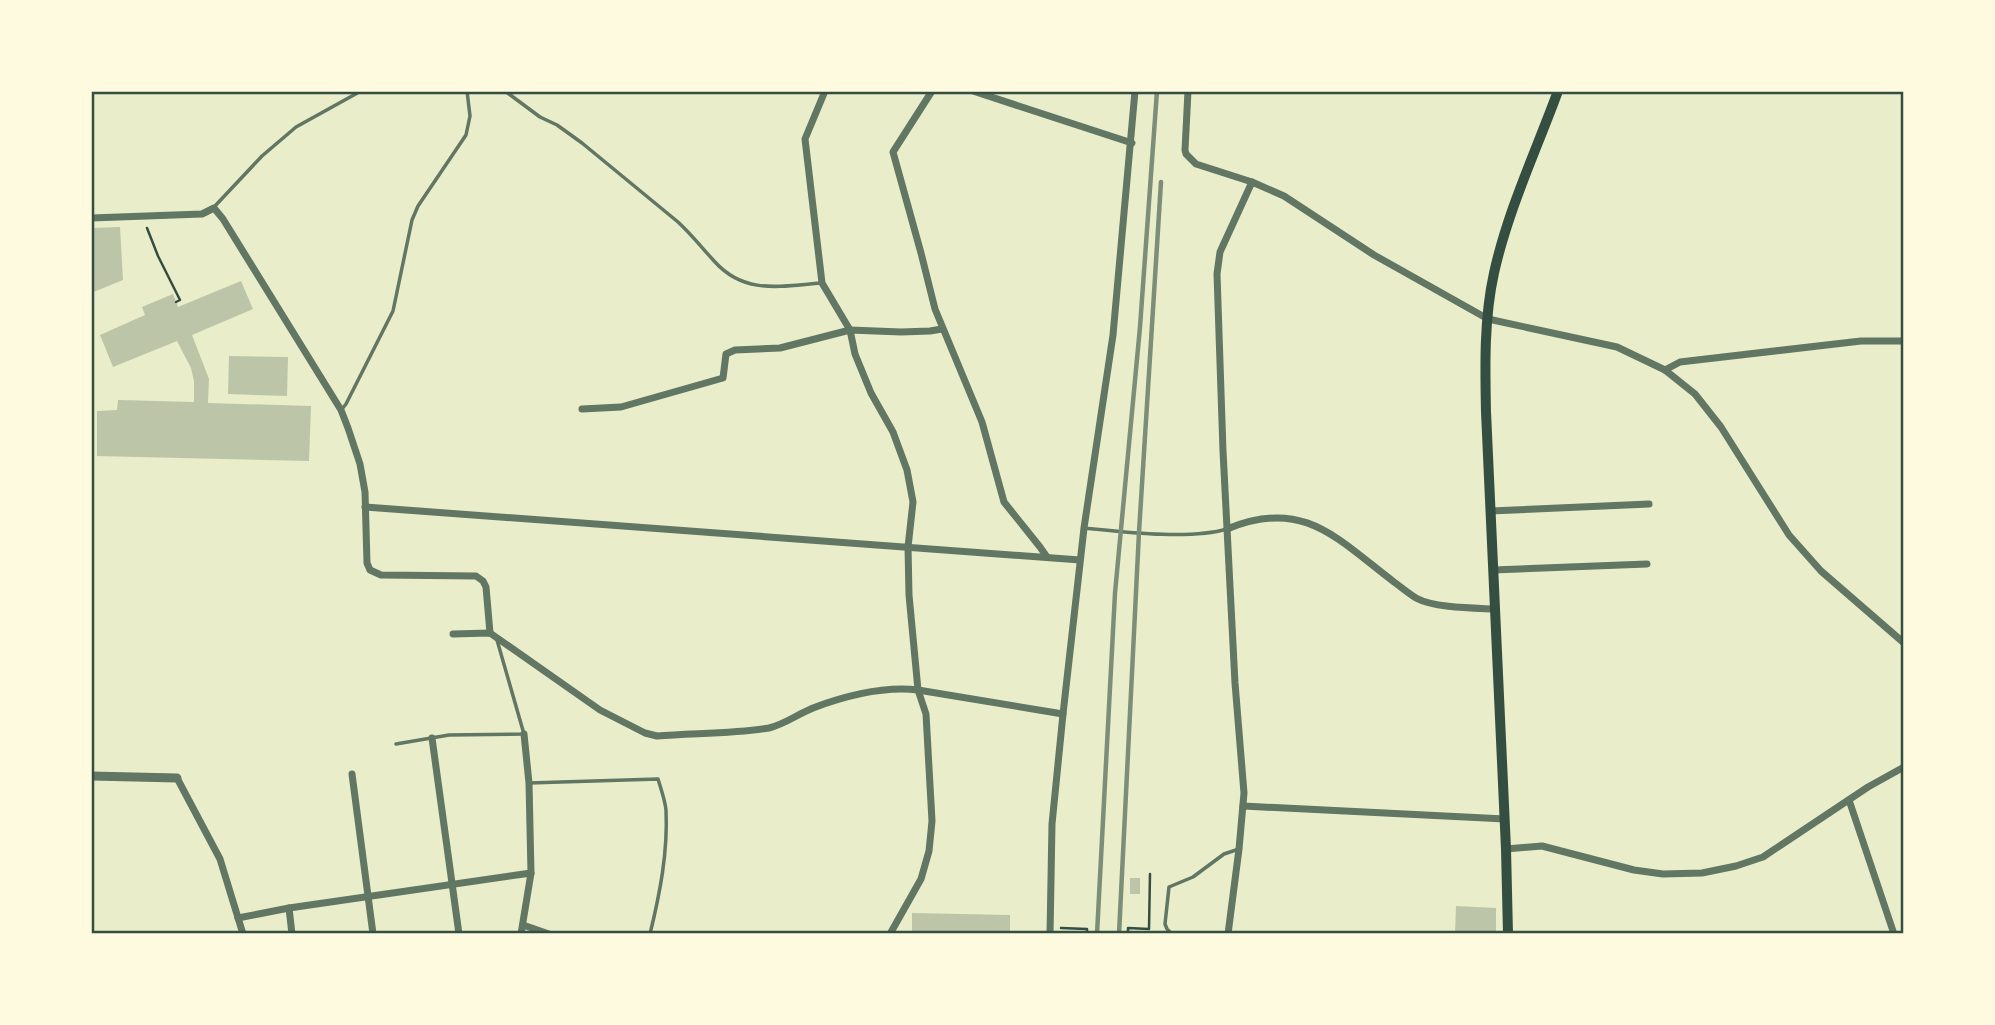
<svg xmlns="http://www.w3.org/2000/svg" width="1995" height="1025" font-family="Arial,sans-serif">
  <style>
    .building { fill: #bcc5a7 }
    .lines { fill: none; stroke-linecap: round; stroke-linejoin: round }
    .path { stroke: #344e41; stroke-width: 2.5 }
    .service { stroke: #617663; stroke-width: 3.5 }
    .minor { stroke: #617663; stroke-width: 7 }
    .tertiary { stroke: #617663; stroke-width: 9 }
    .primary { stroke: #344e41; stroke-width: 10 }
    .rail { stroke: #7c8e77; stroke-width: 4.5 }
    .neatline { fill: none; stroke: #344e41; stroke-width: 2.5 }
  </style>
  <rect width="100%" height="100%" fill="#e9edc9"/>
  <!-- building -->
  <g class="building">
    <path d="M120,227L123,280L91,293V228Z"/>
    <path d="M241,281L253,309L192,335L209,379L208,403L311,406L309,461L97,456V411L117,410L118,400L194,402V381L191,368L177,341L113,367L100,335L145,315L142,307L173,294L178,307Z"/>
    <path d="M229,356L288,357L287,396L228,394Z"/>
    <rect x="1130" y="878" width="10" height="16"/>
    <path d="M1456,906L1496,908V934H1455Z"/>
    <path d="M912,913L1010,915V934H912Z"/>
  </g>
  <g class="lines">
    <!-- path -->
    <g class="path">
      <path d="M147,228L158,256L180,300L176,302"/>
      <path d="M1061,928L1087,929V934"/>
      <path d="M1128,934V928L1149,929L1150,874"/>
    </g>
    <!-- service -->
    <g class="service">
      <path d="M505,91L540,117L557,125L582,143L678,222C692,235 703,249 715,262C745,295 781,286 821,283"/>
      <path d="M215,206L262,156L296,127L361,91"/>
      <path d="M342,409L346,404L393,311L412,220L418,206L466,135L470,116L467,91"/>
      <path d="M1084,528C1124,532 1190,540 1227,529"/>
      <path d="M396,744L449,735L524,734L497,640"/>
      <path d="M529,783L658,779C661,789 665,800 666,810C668,852 660,893 650,934"/>
      <path d="M1172,934L1167,929L1165,924L1169,887L1193,877L1224,854L1239,849"/>
    </g>
    <!-- minor -->
    <g class="minor">
      <path d="M825,91L805,139L822,283L850,330L855,354L871,393L893,432L907,470L913,502L908,547L909,595L918,690L926,714L932,821L929,851L921,879L890,934"/>
      <path d="M932,91L893,152L921,253L935,309L982,422L1004,502L1040,547L1047,557"/>
      <path d="M973,91L1132,143"/>
      <path d="M1188,91L1185,150L1186,154L1196,164L1252,182L1284,196L1374,255L1488,319L1617,347L1665,370L1695,394L1721,427L1789,535L1821,571L1904,643"/>
      <path d="M91,218L202,214L214,208L223,219L341,410L348,428L360,464L365,492L367,563L370,570L381,575L476,576L483,581L486,587L490,633"/>
      <path d="M1665,370L1680,362L1861,341H1904"/>
      <path d="M582,409L621,407L723,378L726,354L735,350L780,348L850,330L901,332L930,331L942,329"/>
      <path d="M365,507L1080,560"/>
      <path d="M1490,511L1649,504"/>
      <path d="M1227,529C1304,497 1337,539 1394,582C1401,587 1408,593 1416,598C1434,608 1473,608 1495,609"/>
      <path d="M1493,570L1647,564"/>
      <path d="M453,634L490,633L600,710L645,733L657,736C692,733 735,734 769,728C785,724 798,714 813,708C845,696 883,686 918,690L1063,714"/>
      <path d="M432,738L459,934"/>
      <path d="M352,774L373,934"/>
      <path d="M177,778L220,859L243,934"/>
      <path d="M1849,800L1894,934"/>
      <path d="M1243,806L1505,819"/>
      <path d="M1506,849L1542,846L1634,870L1663,874L1702,873L1736,866L1763,857L1868,787L1904,767"/>
      <path d="M289,908L292,934"/>
      <path d="M238,918L289,908L531,873"/>
      <path d="M523,925L549,934"/>
      <path d="M521,934L531,873L529,783L524,734"/>
      <path d="M1050,934L1052,824L1063,714L1084,528L1113,335L1135,91"/>
      <path d="M1228,934L1239,849L1244,793L1235,683L1223,451L1217,274L1220,252L1252,182"/>
    </g>
    <!-- tertiary -->
    <path class="tertiary" d="M91,776L177,778"/>
    <!-- primary -->
    <path class="primary" d="M1508,934L1506,849L1486,412C1485,366 1484,318 1494,273C1508,210 1536,151 1558,91"/>
    <!-- rail -->
    <g class="rail">
      <path d="M1097,934L1115,593L1140,327L1157,91"/>
      <path d="M1119,934L1139,532L1161,182"/>
    </g>
  </g>
  <!-- border -->
  <rect width="1995" height="1025" fill="none" stroke="#fefae0" stroke-width="186"/>
  <rect x="93" y="93" width="1809" height="839" class="neatline"/>
</svg>
